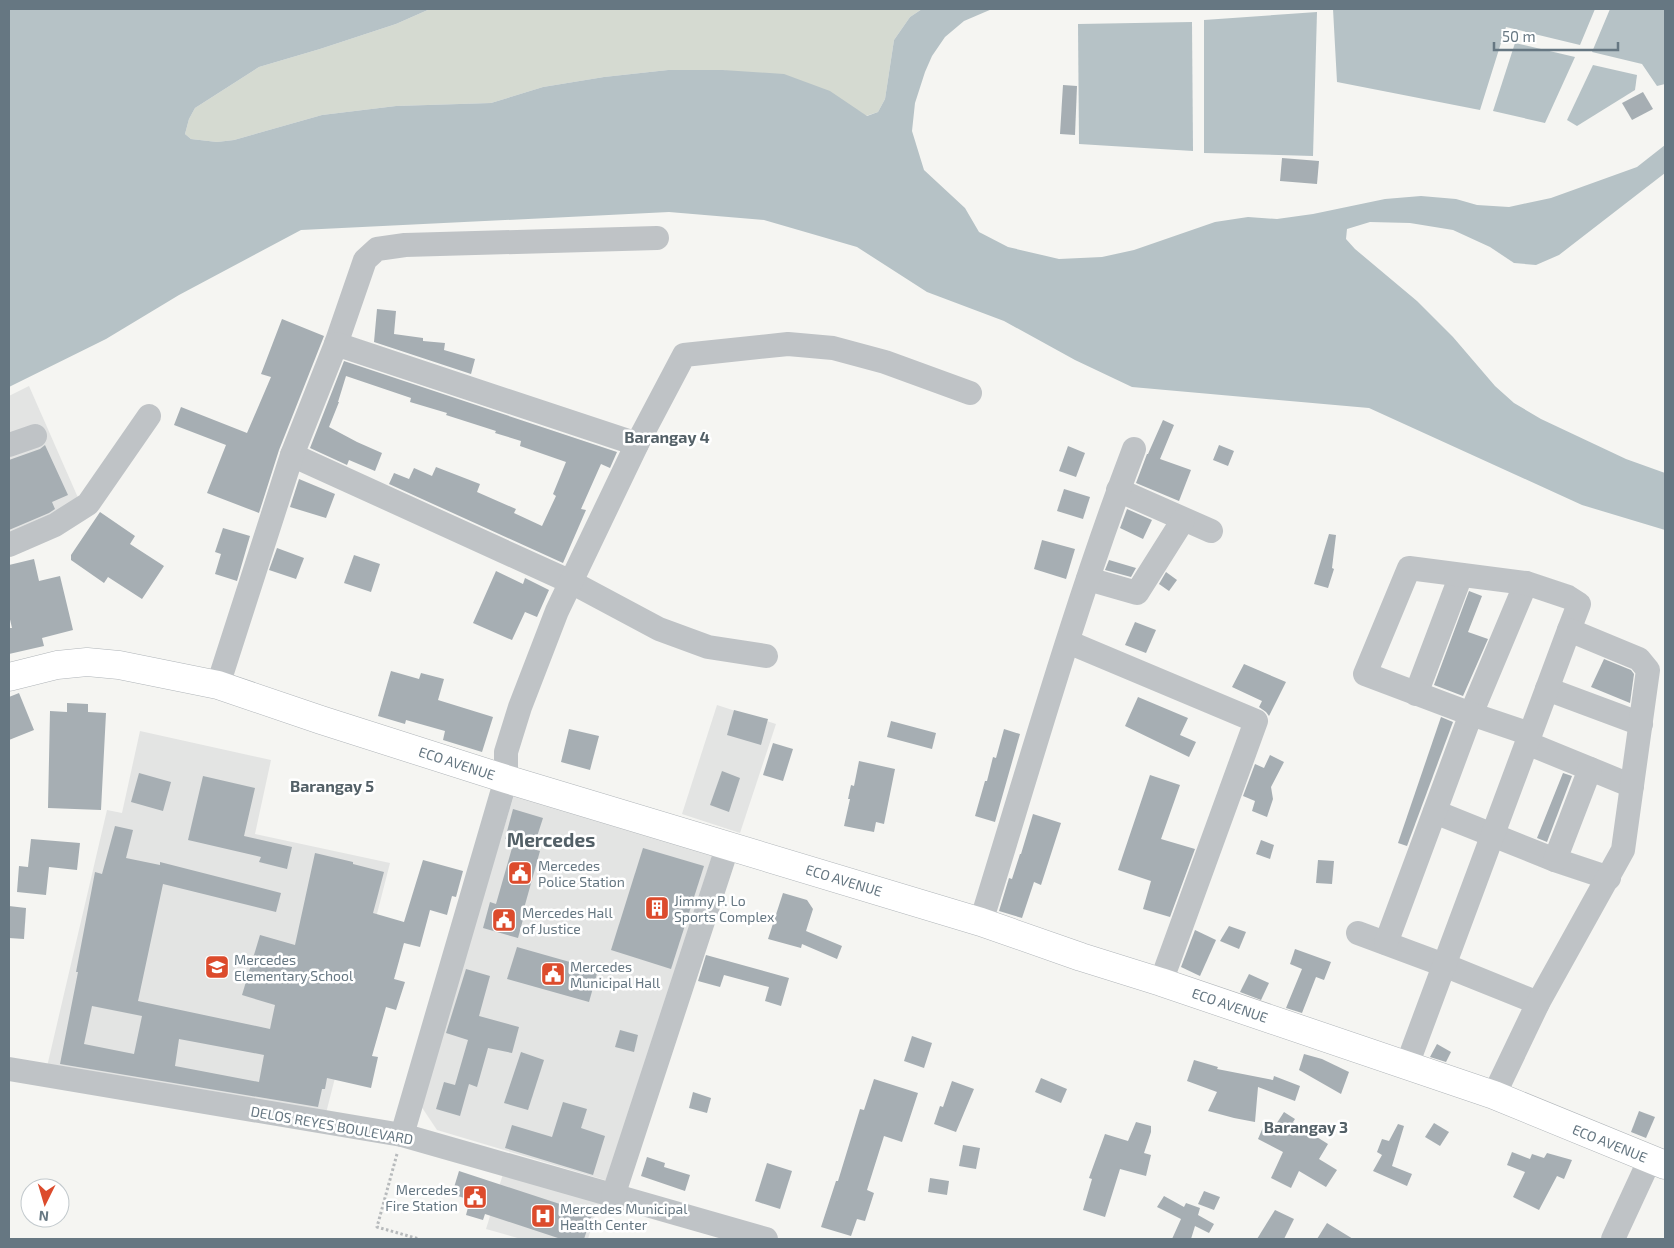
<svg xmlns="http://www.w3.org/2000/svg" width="1674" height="1248" font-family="'Exo 2',sans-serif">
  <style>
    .built { fill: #e3e4e3 }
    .green { fill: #d5dad1 }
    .water { fill: #b6c2c6 }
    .building { fill: #a6aeb3; fill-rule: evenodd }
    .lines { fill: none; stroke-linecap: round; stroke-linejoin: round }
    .major-casing { stroke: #b0b5b9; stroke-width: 29 }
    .path { stroke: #b7babc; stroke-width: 3; stroke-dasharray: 2.5 2.5; stroke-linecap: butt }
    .minor { stroke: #bfc3c6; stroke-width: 24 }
    .major { stroke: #fff; stroke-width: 28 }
    .labels { text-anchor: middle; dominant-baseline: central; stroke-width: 5; stroke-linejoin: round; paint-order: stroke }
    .street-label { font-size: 14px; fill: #667782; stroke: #fff }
    .poi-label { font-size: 14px; fill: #667782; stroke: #fff; text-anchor: start }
    .quarter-label { font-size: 16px; font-weight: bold; fill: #536067; stroke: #fff }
    .district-label { font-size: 19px; font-weight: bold; fill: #536067; stroke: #fff }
  </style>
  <rect width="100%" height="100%" fill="#f5f5f2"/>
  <!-- built -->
  <g class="built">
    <path d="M29,386L79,500L9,536V396Z"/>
    <path d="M717,705L776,724L740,833L682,814Z"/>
    <path d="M140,731L271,760L255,834L390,863L325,1117L46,1071L107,810L122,813Z"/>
    <path d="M515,792L713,853L608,1181L437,1130L419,1103Z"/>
    <path d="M503,1174L599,1203L588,1239H521L486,1229Z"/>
  </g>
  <!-- green -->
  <path class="green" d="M430,9H922L910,17L894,40L885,99L878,112L866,116L859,111L723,70H668L604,77L543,87L491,103L396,106L322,115L234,140L217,142L191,139L185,134L189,119L195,108L259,67L320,49L396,24Z"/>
  <!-- water -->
  <g class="water">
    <path d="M9,9H430L396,24L320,49L259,67L195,108L189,119L185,134L191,139L217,142L234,140L322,115L396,106L491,103L543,87L604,77L668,70H723L784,74L830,91L867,116L878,112L885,99L894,40L910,17L922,9H992L964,21L945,37L932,56L925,72L915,103L912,131L924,170L965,208L979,232L1008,247L1059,259L1102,257L1134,250L1215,222L1248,217L1277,219L1313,214L1385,199L1421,196L1456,199L1477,205L1509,207L1551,198L1637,167L1665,145V173L1559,255L1536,265L1514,263L1490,247L1453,230L1410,223L1370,222L1347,229L1346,239L1355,249L1417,301L1453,337L1495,386L1514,403L1541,419L1626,459L1665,473V530L1582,505L1369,408L1132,387L1075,360L1004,321L927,292L857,247L764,220L669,212L301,230L179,295L106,339L9,387Z"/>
    <path d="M1333,9H1595L1580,45L1506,27L1480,110L1337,82Z"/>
    <path d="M1610,9H1663L1665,10V84L1657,86L1642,64L1592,52Z"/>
    <path d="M1317,12L1313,156L1204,153V20Z"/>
    <path d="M1192,22L1193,151L1079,144L1078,24Z"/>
    <path d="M1515,43L1575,57L1545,123L1493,111Z"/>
    <path d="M1593,65L1637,75L1635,90L1577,126L1567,120Z"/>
  </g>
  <!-- building -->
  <g class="building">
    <path d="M1063,85L1077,86L1075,135L1060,134Z"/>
    <path d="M1643,92L1653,109L1632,120L1622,103Z"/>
    <path d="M1282,158L1319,161L1317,184L1280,181Z"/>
    <path d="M377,309L396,311L394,334L423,338V341L445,343L444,350L475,359L471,374L374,342Z"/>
    <path d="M282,319L324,336L279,450L259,513L207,493L226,445L174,425L181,407L247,433L271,377L261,374Z"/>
    <path d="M344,361L617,452L610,468L601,464L581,509L586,510L563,563L389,484L394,473L409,479L414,468L432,476L436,467L480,484L477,492L516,509L514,513L542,526L556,496L553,494L566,462L520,446L521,441L495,433L496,431L446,415L447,413L410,402L411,398L346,376L338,402H339L329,427L357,442L382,453L375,471L349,460L347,465L310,448Z"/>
    <path d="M1163,420L1174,425L1160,459L1191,470L1179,501L1136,483L1147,454H1148Z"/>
    <path d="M45,445L68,495L52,502L55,509L49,513L9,530V460L40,449Z"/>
    <path d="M1219,445L1234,451L1228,466L1213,460Z"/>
    <path d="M1068,446L1085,453L1076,477L1059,471Z"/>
    <path d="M299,479L335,494L326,518L290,507Z"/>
    <path d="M1064,489L1090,497L1083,519L1057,511Z"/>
    <path d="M1127,509L1152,520L1143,539L1120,528Z"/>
    <path d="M100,512L135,536L130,544L164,566L142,599L108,577L104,583L71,560V555Z"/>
    <path d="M223,528L250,536L237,581L215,574L221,554L215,552Z"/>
    <path d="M1329,534L1336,535L1332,568L1334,569L1328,588L1314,584Z"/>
    <path d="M1042,540L1075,549L1066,579L1034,569Z"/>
    <path d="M277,548L304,558L296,579L269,570Z"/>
    <path d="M354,555L380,564L371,592L344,583Z"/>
    <path d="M34,559L39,581L60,576L73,630L42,638L44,646L9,654V628H12L9,615V565Z"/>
    <path d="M1109,560L1136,568L1131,577L1105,570Z"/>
    <path d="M496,571L523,584L525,578L549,590L537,617L525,612L512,640L473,623Z"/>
    <path d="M1166,572L1177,580L1169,591L1159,584Z"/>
    <path d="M1469,591L1482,596L1468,632L1488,639L1463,696L1434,685Z"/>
    <path d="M1135,622L1156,630L1146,653L1125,645Z"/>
    <path d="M1604,659L1631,670L1634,674L1630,703L1591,687Z"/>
    <path d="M1244,664L1286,682L1269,716L1266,712L1259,707L1262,701L1232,687Z"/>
    <path d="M391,671L419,679L421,673L444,679L438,700L493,717L482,752L443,740L445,731L406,720L405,724L378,716Z"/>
    <path d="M19,693L34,730L9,740V697Z"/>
    <path d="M1138,697L1188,718L1180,735L1196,742L1189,757L1125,726Z"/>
    <path d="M67,703L88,704V712L106,713L101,810L48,808L50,711L67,712Z"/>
    <path d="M734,710L768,719L761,745L727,735Z"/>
    <path d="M1441,717L1453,722L1407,846L1398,843Z"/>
    <path d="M891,721L936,733L932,749L887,737Z"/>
    <path d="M569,729L599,736L590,770L561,762Z"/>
    <path d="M1004,729L1020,734L995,822L975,816L985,781H987L993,757L996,758Z"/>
    <path d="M773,743L793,749L783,781L763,775Z"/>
    <path d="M1270,755L1284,762L1271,787L1273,799L1267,817L1252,811L1255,801L1243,796L1255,764L1264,768Z"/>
    <path d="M859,761L895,769L884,824L876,822L874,832L844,826L850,799H848L851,785L854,786Z"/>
    <path d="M722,771L740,778L729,812L710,805Z"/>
    <path d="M139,773L171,782L163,811L131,802Z"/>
    <path d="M1563,773L1572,776L1547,842L1537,838Z"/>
    <path d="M1150,775L1180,785L1161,839L1195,849L1170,917L1143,909L1151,881L1118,870Z"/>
    <path d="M203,776L255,788L244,836L292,847L287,869L259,862L261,857L188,840Z"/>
    <path d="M513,809L543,818L533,849L540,851L523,912H525L518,938L483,928L490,902L496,904L514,841L505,839Z"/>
    <path d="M1033,814L1061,823L1041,885L1034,882L1022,918L999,911L1009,878L1012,879L1020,854H1021Z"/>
    <path d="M115,826L133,830L126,858L160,865V862L281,893L276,912L163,884L138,1001L270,1029L275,1005L242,995L260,935L295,945L315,853L353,862V864L384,872L373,913L404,922L423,860L463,871L456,897L452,896L447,915L430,910L420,947L404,943L394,979L405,982L396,1010L386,1007L372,1056L378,1057L371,1088L327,1078L325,1089H322L318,1107L60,1064L78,972H76L95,872L102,874ZM92,1006L142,1016L134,1054L84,1044ZM179,1039L264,1055L259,1082L175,1066Z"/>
    <path d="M31,839L80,843L77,870L49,867L46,895L17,892L19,866L28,867Z"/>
    <path d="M1261,840L1274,845L1270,859L1256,854Z"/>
    <path d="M643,848L704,866L671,969L611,950Z"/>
    <path d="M1318,860L1334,861L1332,884L1316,883Z"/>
    <path d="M783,893L807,900L813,909L806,931L842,946L837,959L802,944L801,948L768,939Z"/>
    <path d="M9,906L26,908L24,939L9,938Z"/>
    <path d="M1229,926L1246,932L1239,949L1220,941Z"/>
    <path d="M1195,930L1216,940L1200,976L1181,967Z"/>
    <path d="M517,947L598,970L589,1002L507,979Z"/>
    <path d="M1295,949L1331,962L1324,980L1316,977L1302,1013L1286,1008L1302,969L1290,964Z"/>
    <path d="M706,955L789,978L781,1006L765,1001L769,987L724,975L720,987L698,981Z"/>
    <path d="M466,969L490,976L479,1016L519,1027L512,1053L488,1048L477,1087L469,1084L460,1116L436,1109L444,1082L455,1085L468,1040L446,1033Z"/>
    <path d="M1249,974L1269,983L1261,1000L1240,992Z"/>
    <path d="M620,1030L638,1035L634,1052L615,1047Z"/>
    <path d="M912,1036L932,1043L924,1068L904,1061Z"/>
    <path d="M1437,1044L1451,1052L1446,1062L1430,1057Z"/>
    <path d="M521,1052L544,1060L528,1110L504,1103Z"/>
    <path d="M1304,1054L1322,1059L1349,1072L1341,1094L1299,1070Z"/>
    <path d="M1194,1060L1218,1067L1217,1069L1273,1080L1274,1076L1300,1086L1295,1101L1258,1087L1255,1122L1234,1118L1208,1111L1217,1092L1187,1081Z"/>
    <path d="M1041,1078L1067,1089L1061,1103L1035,1092Z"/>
    <path d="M874,1079L918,1093L902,1142L884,1136L867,1190L874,1193L865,1221L857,1219L851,1236L821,1227L836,1181H838L860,1109L864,1110Z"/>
    <path d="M952,1081L974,1089L956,1132L934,1124L940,1106L943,1107Z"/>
    <path d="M693,1092L711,1098L707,1113L689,1108Z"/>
    <path d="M563,1102L587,1109L581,1128L605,1136L593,1175L505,1148L512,1125L552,1137Z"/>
    <path d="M1639,1111L1655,1117L1646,1138L1631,1132Z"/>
    <path d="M1284,1112L1295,1119L1293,1122L1328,1144L1319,1159L1337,1170L1326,1187L1299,1171L1291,1188L1271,1178L1283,1152L1258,1139L1264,1125L1273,1129Z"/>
    <path d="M1136,1122L1151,1126V1132L1144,1153L1151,1155L1146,1176L1120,1169L1105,1217L1083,1210L1092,1179L1089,1178L1105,1134L1128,1141Z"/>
    <path d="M1434,1123L1449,1132L1440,1146L1425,1137Z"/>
    <path d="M1398,1124L1404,1126L1392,1166L1412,1174L1407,1186L1373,1171L1382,1155L1377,1152L1382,1139L1389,1141Z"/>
    <path d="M963,1145L980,1148L976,1169L959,1166Z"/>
    <path d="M1512,1152L1530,1159L1532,1154L1544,1158L1547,1153L1572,1160L1564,1179L1557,1176L1539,1210L1513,1197L1525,1172L1507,1165Z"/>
    <path d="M647,1157L665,1163L664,1167L690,1175L685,1191L641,1176Z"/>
    <path d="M767,1163L792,1171L780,1209L755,1201Z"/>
    <path d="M459,1171L569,1207L570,1204L593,1212L584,1239H561L485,1214L483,1220L466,1215L470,1200L452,1194Z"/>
    <path d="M930,1178L949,1181L947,1195L928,1192Z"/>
    <path d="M1204,1191L1220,1197L1214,1210L1198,1204Z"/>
    <path d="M1164,1196L1184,1207L1186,1203L1200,1208L1198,1215L1214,1224L1209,1233L1195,1226L1191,1239H1172L1181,1219L1157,1207Z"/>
    <path d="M1275,1210L1294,1219L1284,1239H1257Z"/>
    <path d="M1327,1223L1353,1239H1317Z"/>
  </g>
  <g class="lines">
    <defs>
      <path id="major" d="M9,677L57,665L87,662L119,665L218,685L321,720L506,779L981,922L1081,957L1161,982L1494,1095L1665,1165"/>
    </defs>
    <!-- major casing -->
    <use href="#major" class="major-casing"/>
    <!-- path -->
    <path class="path" d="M397,1154L377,1227L419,1239"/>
    <!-- minor -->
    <g class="minor">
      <path d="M336,344L365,260L377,249L405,245L657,238"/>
      <path d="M9,445L35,436"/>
      <path d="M292,455L571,582L659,629L708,647L766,656"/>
      <path d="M1118,490L1211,531"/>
      <path d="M9,545L55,525L88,504L149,416"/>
      <path d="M1088,579L1137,593L1183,520"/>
      <path d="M1068,642L1256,721L1161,982"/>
      <path d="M218,685L292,455L336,344L637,444"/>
      <path d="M1547,689L1641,724"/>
      <path d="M1416,694L1461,575"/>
      <path d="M1527,743L1632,786"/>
      <path d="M1435,812L1555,860L1609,878"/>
      <path d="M1555,860L1590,769"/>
      <path d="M981,922C1030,764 1075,604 1134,449"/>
      <path d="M1358,933L1444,965L1538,1003"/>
      <path d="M1386,943L1471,714L1526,583"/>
      <path d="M1407,1065L1569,630L1579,604L1568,597L1526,583L1409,568L1365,674L1471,714L1530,734"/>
      <path d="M9,1069L402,1135L766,1239"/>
      <path d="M1494,1095L1538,1003L1623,850L1648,670L1639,659L1569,630"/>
      <path d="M402,1135L506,779V752L520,707L557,611L637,444L684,355L788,344L833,348L885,362L970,393"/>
      <path d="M613,1196L728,845"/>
      <path d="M1613,1239L1650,1159"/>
    </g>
    <!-- major -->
    <use href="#major" class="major"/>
  </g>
  <!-- icons -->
  <defs>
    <symbol id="civic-square" viewBox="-11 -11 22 22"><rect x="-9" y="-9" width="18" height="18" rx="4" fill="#dc4b2c" stroke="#fff"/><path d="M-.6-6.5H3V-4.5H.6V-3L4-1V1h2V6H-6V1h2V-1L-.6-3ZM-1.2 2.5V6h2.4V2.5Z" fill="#fff"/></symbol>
    <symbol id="building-square" viewBox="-11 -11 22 22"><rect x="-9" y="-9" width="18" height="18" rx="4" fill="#dc4b2c" stroke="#fff"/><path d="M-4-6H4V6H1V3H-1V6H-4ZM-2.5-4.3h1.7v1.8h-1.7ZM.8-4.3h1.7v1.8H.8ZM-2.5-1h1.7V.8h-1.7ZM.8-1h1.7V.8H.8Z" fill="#fff"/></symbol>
    <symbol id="school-square" viewBox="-11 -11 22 22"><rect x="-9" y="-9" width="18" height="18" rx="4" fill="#dc4b2c" stroke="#fff"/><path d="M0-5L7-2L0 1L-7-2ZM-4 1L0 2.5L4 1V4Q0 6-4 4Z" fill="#fff"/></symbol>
    <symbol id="hospital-square" viewBox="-11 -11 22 22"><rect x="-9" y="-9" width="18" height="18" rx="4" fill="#dc4b2c" stroke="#fff"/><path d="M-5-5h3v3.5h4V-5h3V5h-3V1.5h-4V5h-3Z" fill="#fff"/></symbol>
  </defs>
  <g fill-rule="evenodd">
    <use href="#civic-square" x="506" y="859" width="28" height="28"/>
    <use href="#building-square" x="643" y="894" width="28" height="28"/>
    <use href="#civic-square" x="490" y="906" width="28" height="28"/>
    <use href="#school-square" x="203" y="953" width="28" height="28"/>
    <use href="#civic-square" x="539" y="960" width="28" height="28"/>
    <use href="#civic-square" x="461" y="1183" width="28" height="28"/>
    <use href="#hospital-square" x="529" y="1202" width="28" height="28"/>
  </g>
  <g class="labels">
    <!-- street labels -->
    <g class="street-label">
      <text transform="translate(457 763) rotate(18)">ECO AVENUE</text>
      <text transform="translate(844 880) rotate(17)">ECO AVENUE</text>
      <text transform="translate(1230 1005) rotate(19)">ECO AVENUE</text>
      <text transform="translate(332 1125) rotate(10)">DELOS REYES BOULEVARD</text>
      <text transform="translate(1610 1143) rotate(22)">ECO AVENUE</text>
    </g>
    <!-- poi labels -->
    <g class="poi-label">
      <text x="538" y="865">Mercedes<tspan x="538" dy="16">Police Station</tspan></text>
      <text x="674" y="900">Jimmy P. Lo<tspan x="674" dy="16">Sports Complex</tspan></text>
      <text x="522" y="912">Mercedes Hall<tspan x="522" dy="16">of Justice</tspan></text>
      <text x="234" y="959">Mercedes<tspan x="234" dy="16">Elementary School</tspan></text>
      <text x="570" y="966">Mercedes<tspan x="570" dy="16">Municipal Hall</tspan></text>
      <text x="458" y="1189" text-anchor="end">Mercedes<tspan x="458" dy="16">Fire Station</tspan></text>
      <text x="560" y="1208">Mercedes Municipal<tspan x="560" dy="16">Health Center</tspan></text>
    </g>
    <!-- quarter labels -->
    <g class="quarter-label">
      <text x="667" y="436">Barangay 4</text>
      <text x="332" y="785">Barangay 5</text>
      <text x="1306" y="1126">Barangay 3</text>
    </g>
    <!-- district labels -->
    <g class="district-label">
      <text x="551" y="839">Mercedes</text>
    </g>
  </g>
  <!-- border -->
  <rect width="1674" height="1248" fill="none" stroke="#667782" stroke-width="20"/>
  <!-- north arrow -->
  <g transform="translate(45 1203) rotate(185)"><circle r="24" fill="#ffffff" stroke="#c2c9cd"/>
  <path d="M0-4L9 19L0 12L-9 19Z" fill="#dc4b2c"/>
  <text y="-8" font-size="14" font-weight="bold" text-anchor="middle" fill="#667782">N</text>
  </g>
  <!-- scale -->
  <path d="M1494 42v8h124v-8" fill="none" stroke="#667782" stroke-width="2.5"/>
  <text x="1502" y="42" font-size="15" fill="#667782" stroke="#ffffff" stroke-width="4" paint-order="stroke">50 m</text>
</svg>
